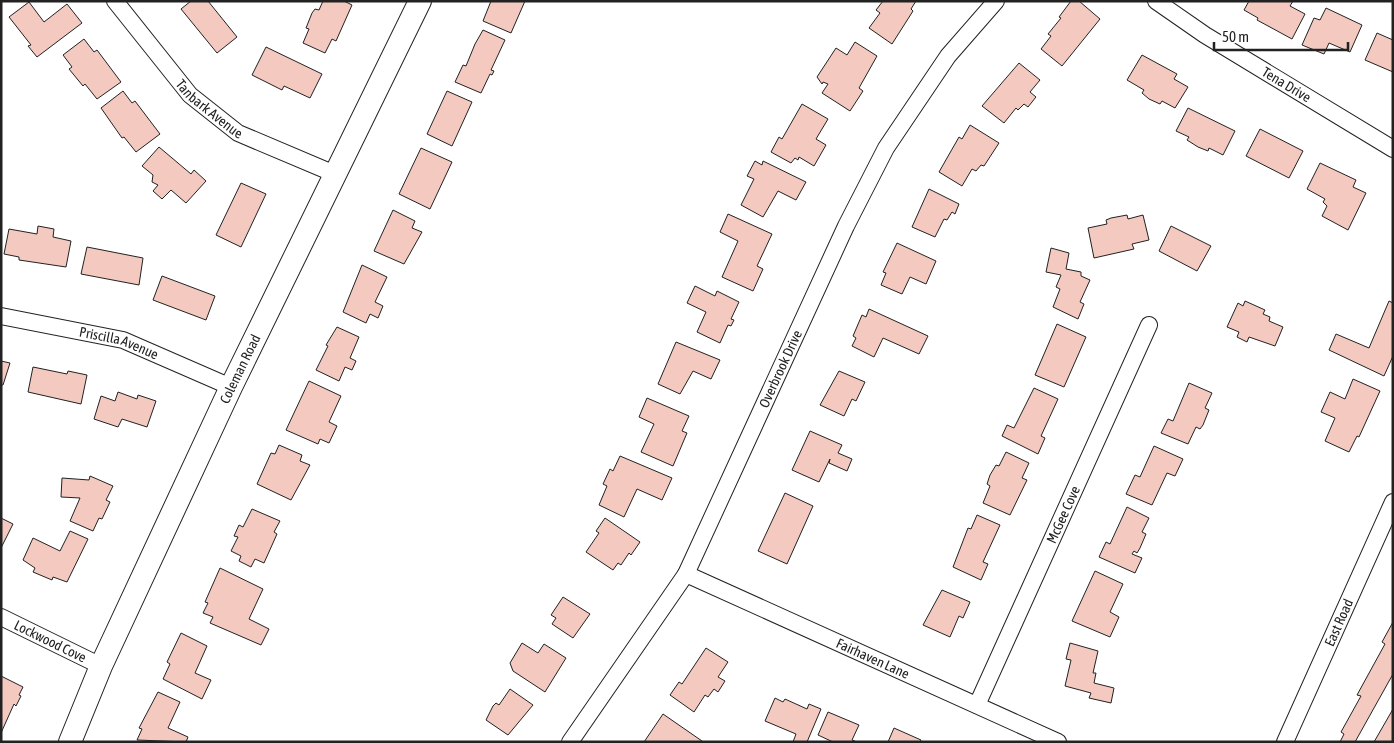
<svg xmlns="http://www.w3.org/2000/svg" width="1394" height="743" font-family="'Asap Condensed',sans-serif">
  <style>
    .building { fill: #f3c9c0; stroke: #222 }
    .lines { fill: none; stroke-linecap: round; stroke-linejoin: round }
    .street-casing { stroke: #222; stroke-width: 18 }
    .secondary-casing { stroke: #222; stroke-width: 24 }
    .street { stroke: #fff; stroke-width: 16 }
    .secondary { stroke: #fff; stroke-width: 22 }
    .labels { text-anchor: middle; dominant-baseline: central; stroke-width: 4; stroke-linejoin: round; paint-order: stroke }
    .street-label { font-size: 14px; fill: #222; stroke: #fff }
  </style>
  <rect width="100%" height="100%" fill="#fff"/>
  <!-- building -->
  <g class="building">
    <path d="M191,1H208L237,37L217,53L181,9Z"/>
    <path d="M323,1H344L352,5L336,41L332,39L325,53L303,43L309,29L306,28L312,13L315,9L319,10Z"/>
    <path d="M491,1H525L511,33L483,21Z"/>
    <path d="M883,1H916L911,9L913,11L892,44L869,28L880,13L876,10Z"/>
    <path d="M1071,1H1079L1100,19L1062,66L1041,49L1051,36L1048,34L1061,18L1059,17Z"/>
    <path d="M1249,1H1293L1290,6L1305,14L1292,39L1257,20L1258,18L1244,10Z"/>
    <path d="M29,2L44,22L67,4L82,23L37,57L28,46L31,45L9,17Z"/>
    <path d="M1326,8L1362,25L1350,52L1329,43L1324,54L1302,45L1314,18L1320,20Z"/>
    <path d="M483,30L505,40L491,70L494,71L492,75L490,74L481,93L455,82L463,65L466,66L475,44Z"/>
    <path d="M1377,33L1393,40V72L1365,60Z"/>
    <path d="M84,39L94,52L97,50L121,82L97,99L85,84L83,86L69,69L72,67L63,55Z"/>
    <path d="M855,42L877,56L859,88L863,91L850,111L822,93L828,84L823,82L822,84L817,77L836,48L847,55Z"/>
    <path d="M266,47L322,74L310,98L284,86L282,90L252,75Z"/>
    <path d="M1142,55L1177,74L1174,79L1188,87L1175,108L1162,101L1160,104L1149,99L1142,93L1144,90L1127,80Z"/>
    <path d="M1019,63L1040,80L1030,92L1036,97L1028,107L1024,104L1018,110L1016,108L1004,123L982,106Z"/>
    <path d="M123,91L132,103L135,101L160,134L136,152L124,137L122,138L101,108Z"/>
    <path d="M447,91L472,102L452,146L427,134Z"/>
    <path d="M802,104L828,119L816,139L826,145L814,166L799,157L798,160L795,158L791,163L771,152L779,137L782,139Z"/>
    <path d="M1188,108L1235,131L1223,155L1209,148L1208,151L1198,147L1187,140L1189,137L1176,131Z"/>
    <path d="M970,125L999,143L984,166L981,165L976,171L972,169L962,186L939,172L959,137L962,139Z"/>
    <path d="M1260,129L1303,151L1289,178L1246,156Z"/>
    <path d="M159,147L191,174L194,170L206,181L186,203L171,190L162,199L153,191L158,185L152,182L153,175L142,166Z"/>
    <path d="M421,148L452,162L430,209L399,194Z"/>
    <path d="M755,161L762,165L763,161L806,182L796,200L778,191L763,217L741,205L754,179L747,176Z"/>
    <path d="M1320,163L1356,180L1353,187L1366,193L1348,230L1322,216L1327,206L1323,202L1325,199L1307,189Z"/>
    <path d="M241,183L266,194L241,247L216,235Z"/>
    <path d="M929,189L959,204L955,214L952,212L947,220L944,219L935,237L912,227Z"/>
    <path d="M393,210L415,221L412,228L422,232L404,264L374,251Z"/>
    <path d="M728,214L772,234L757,266L763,269L753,291L722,277L738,241L720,232Z"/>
    <path d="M1127,215L1128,219L1143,215L1149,240L1132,244L1134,249L1094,258L1088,228L1107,224L1106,220L1111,218Z"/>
    <path d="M38,226L54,229L53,237L71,241L66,267L19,260V257L4,254L9,229L37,234Z"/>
    <path d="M1171,226L1211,246L1197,271L1159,251Z"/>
    <path d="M897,243L936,261L926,284L910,277L902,294L881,285L886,273L883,272Z"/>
    <path d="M87,247L143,258L139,285L81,274Z"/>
    <path d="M1051,248L1069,253L1066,269L1081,272V276L1090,280L1080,302L1084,304L1078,319L1053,307L1060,289L1056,287L1061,275L1046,272Z"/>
    <path d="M362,265L387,277L375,302L383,306L378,318L370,314L366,323L343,312Z"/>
    <path d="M162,276L215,296L206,320L153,300Z"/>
    <path d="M695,286L715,296L717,291L739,302L731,319L734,320L731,326L728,325L720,343L697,332L706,312L687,303Z"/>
    <path d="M1245,301L1265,310L1263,314L1270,317L1269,321L1283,327L1275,346L1249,337L1247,342L1237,337L1239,332L1227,327L1238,303L1243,306Z"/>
    <path d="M1389,301L1393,303V356L1384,376L1329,350L1336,334L1369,348Z"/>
    <path d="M869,309L928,336L919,354L883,338L874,357L852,346L856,338L853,336L862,315L866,317Z"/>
    <path d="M1057,324L1086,337L1064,387L1035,375Z"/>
    <path d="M337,327L359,337L350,358L356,361L352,370L345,367L339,381L316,370L328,346L326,345Z"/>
    <path d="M676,342L720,360L711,379L693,371L680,394L658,384Z"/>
    <path d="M1,361L10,363L3,385H1Z"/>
    <path d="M33,367L67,374L68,371L87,375L81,404L28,392Z"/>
    <path d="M839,371L865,382L856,401L852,399L844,416L820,405Z"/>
    <path d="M1353,379L1380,391L1359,437L1357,436L1349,452L1325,441L1335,418L1321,412L1330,392L1345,399Z"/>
    <path d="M309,381L341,396L329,422L337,426L329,443L320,439L318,444L286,430Z"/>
    <path d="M1189,383L1212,393L1205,408L1209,410L1203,425L1200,429L1196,427L1188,444L1161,433L1168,419L1173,421Z"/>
    <path d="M1034,388L1058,399L1041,436L1045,438L1038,454L1002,436L1007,425L1014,428Z"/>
    <path d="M118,392L137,399L138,395L156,401L147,427L122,419L118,427L94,419L101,396L115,401Z"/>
    <path d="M647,398L689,416L682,431L687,433L673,466L641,452L654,424L639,417Z"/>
    <path d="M810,431L842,445L838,453L852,459L847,471L829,463L830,459L819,482L792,470Z"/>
    <path d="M279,445L302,455L300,461L310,465L291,500L257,484L271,453L275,454Z"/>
    <path d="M1154,446L1183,459L1175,476L1167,473L1152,505L1126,494L1135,475L1140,477Z"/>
    <path d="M1006,452L1029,463L1022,478L1027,480L1010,515L983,503L990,486L987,484L990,475L996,465L999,466Z"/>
    <path d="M620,456L672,478L662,500L637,489L624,517L599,505L607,486L603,484L610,469L613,471Z"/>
    <path d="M90,476L113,486L106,500L110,502L102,519L99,518L93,531L70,521L80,498L61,497L62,478L89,480Z"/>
    <path d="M785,493L813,506L787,564L758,551Z"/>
    <path d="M1127,507L1149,518L1142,532L1146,534L1140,548L1137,553L1134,551L1132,554L1142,558L1135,573L1099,557L1106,542L1110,544Z"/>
    <path d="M252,509L280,521L274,532L277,534L264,563L255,559L251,567L239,561L241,556L231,551L238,537L234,536L239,525L243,527Z"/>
    <path d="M977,515L1000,525L983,562L988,564L981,580L953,567L968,528L971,529Z"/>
    <path d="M1,518L13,524L1,548Z"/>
    <path d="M605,518L640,542L631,555L629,553L621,565L618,563L613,570L586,552L599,533L596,531Z"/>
    <path d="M70,531L88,539L67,582L53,577L52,580L33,572L35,568L23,560L33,538L60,551Z"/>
    <path d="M220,568L263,589L249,619L269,629L261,645L210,623L213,617L203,613L208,603L205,602Z"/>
    <path d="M1095,571L1123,584L1110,612L1119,617L1110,637L1072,621Z"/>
    <path d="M942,590L970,602L963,618L959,616L950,637L923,625Z"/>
    <path d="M563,597L590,614L573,638L552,624L556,618L551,615Z"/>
    <path d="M1393,622V674L1355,742H1340L1344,734L1341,732L1361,696L1357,695L1385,644L1382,642Z"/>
    <path d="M181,633L207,646L195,673L211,680L202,699L163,679L170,664L167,662Z"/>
    <path d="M522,643L538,653L544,644L566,658L545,692L513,671L510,663Z"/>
    <path d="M1070,643L1098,651L1093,673H1096L1094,683L1114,688L1111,703L1089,698L1091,693L1065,686L1071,660L1066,659Z"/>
    <path d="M706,648L728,662L718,677L725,681L718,692L714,689L708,697L705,695L694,712L670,695L679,682L682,684Z"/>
    <path d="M1,676L23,687L19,695L21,696L16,706L14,704L1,733Z"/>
    <path d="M510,689L533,705L508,735L486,720L493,706L496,703L499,705Z"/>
    <path d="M158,692L180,702L168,728L188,737L186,742L137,740L142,729L139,728Z"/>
    <path d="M775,698L783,702L785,699L807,709L809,704L821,709L807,742H793L796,734L765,721Z"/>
    <path d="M1393,709V742H1374Z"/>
    <path d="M828,712L859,725L852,740L857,742H833L818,735Z"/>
    <path d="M663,714L702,741V742H644Z"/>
    <path d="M894,728L921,740L920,742H888Z"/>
  </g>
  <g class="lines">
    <defs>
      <g id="street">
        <path id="s1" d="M115,1L190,95L238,133L335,174"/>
        <path id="s2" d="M1156,1L1205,35L1393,149"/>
        <path id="s3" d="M1,316L123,340L231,387"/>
        <path id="s4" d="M686,574L1058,742"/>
        <path id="s5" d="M1,617L101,666"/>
        <path id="s6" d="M977,705L1149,325"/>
        <path id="s7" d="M570,742L686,574L846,226L886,148L948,56L996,1"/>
        <path id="s8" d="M1285,742L1393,502"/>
      </g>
      <g id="secondary">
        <path id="s9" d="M70,742L101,666L231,387L420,1"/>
      </g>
    </defs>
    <!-- street casing -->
    <use href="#street" class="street-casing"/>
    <!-- secondary casing -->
    <use href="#secondary" class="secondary-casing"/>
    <!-- street -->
    <use href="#street" class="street"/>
    <!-- secondary -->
    <use href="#secondary" class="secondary"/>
  </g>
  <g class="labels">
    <!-- street labels -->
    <g class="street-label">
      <text stroke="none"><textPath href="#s2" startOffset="155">Tena Drive</textPath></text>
      <text stroke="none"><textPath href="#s1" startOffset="144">Tanbark Avenue</textPath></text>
      <text stroke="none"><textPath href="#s3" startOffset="121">Priscilla Avenue</textPath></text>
      <text stroke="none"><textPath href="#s9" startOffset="410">Coleman Road</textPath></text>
      <text stroke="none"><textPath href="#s7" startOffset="430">Overbrook Drive</textPath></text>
      <text stroke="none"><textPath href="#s6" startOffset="209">McGee Cove</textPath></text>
      <text stroke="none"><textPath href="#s8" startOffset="131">East Road</textPath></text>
      <text stroke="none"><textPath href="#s5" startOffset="55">Lockwood Cove</textPath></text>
      <text stroke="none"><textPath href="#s4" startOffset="205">Fairhaven Lane</textPath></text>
    </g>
  </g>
  <!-- border -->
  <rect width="1394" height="743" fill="none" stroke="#222222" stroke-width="5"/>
  <!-- scale -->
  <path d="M1214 42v8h134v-8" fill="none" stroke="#222222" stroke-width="2.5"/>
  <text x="1222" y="42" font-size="15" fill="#222222" stroke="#ffffff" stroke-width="4" paint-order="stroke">50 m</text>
</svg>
